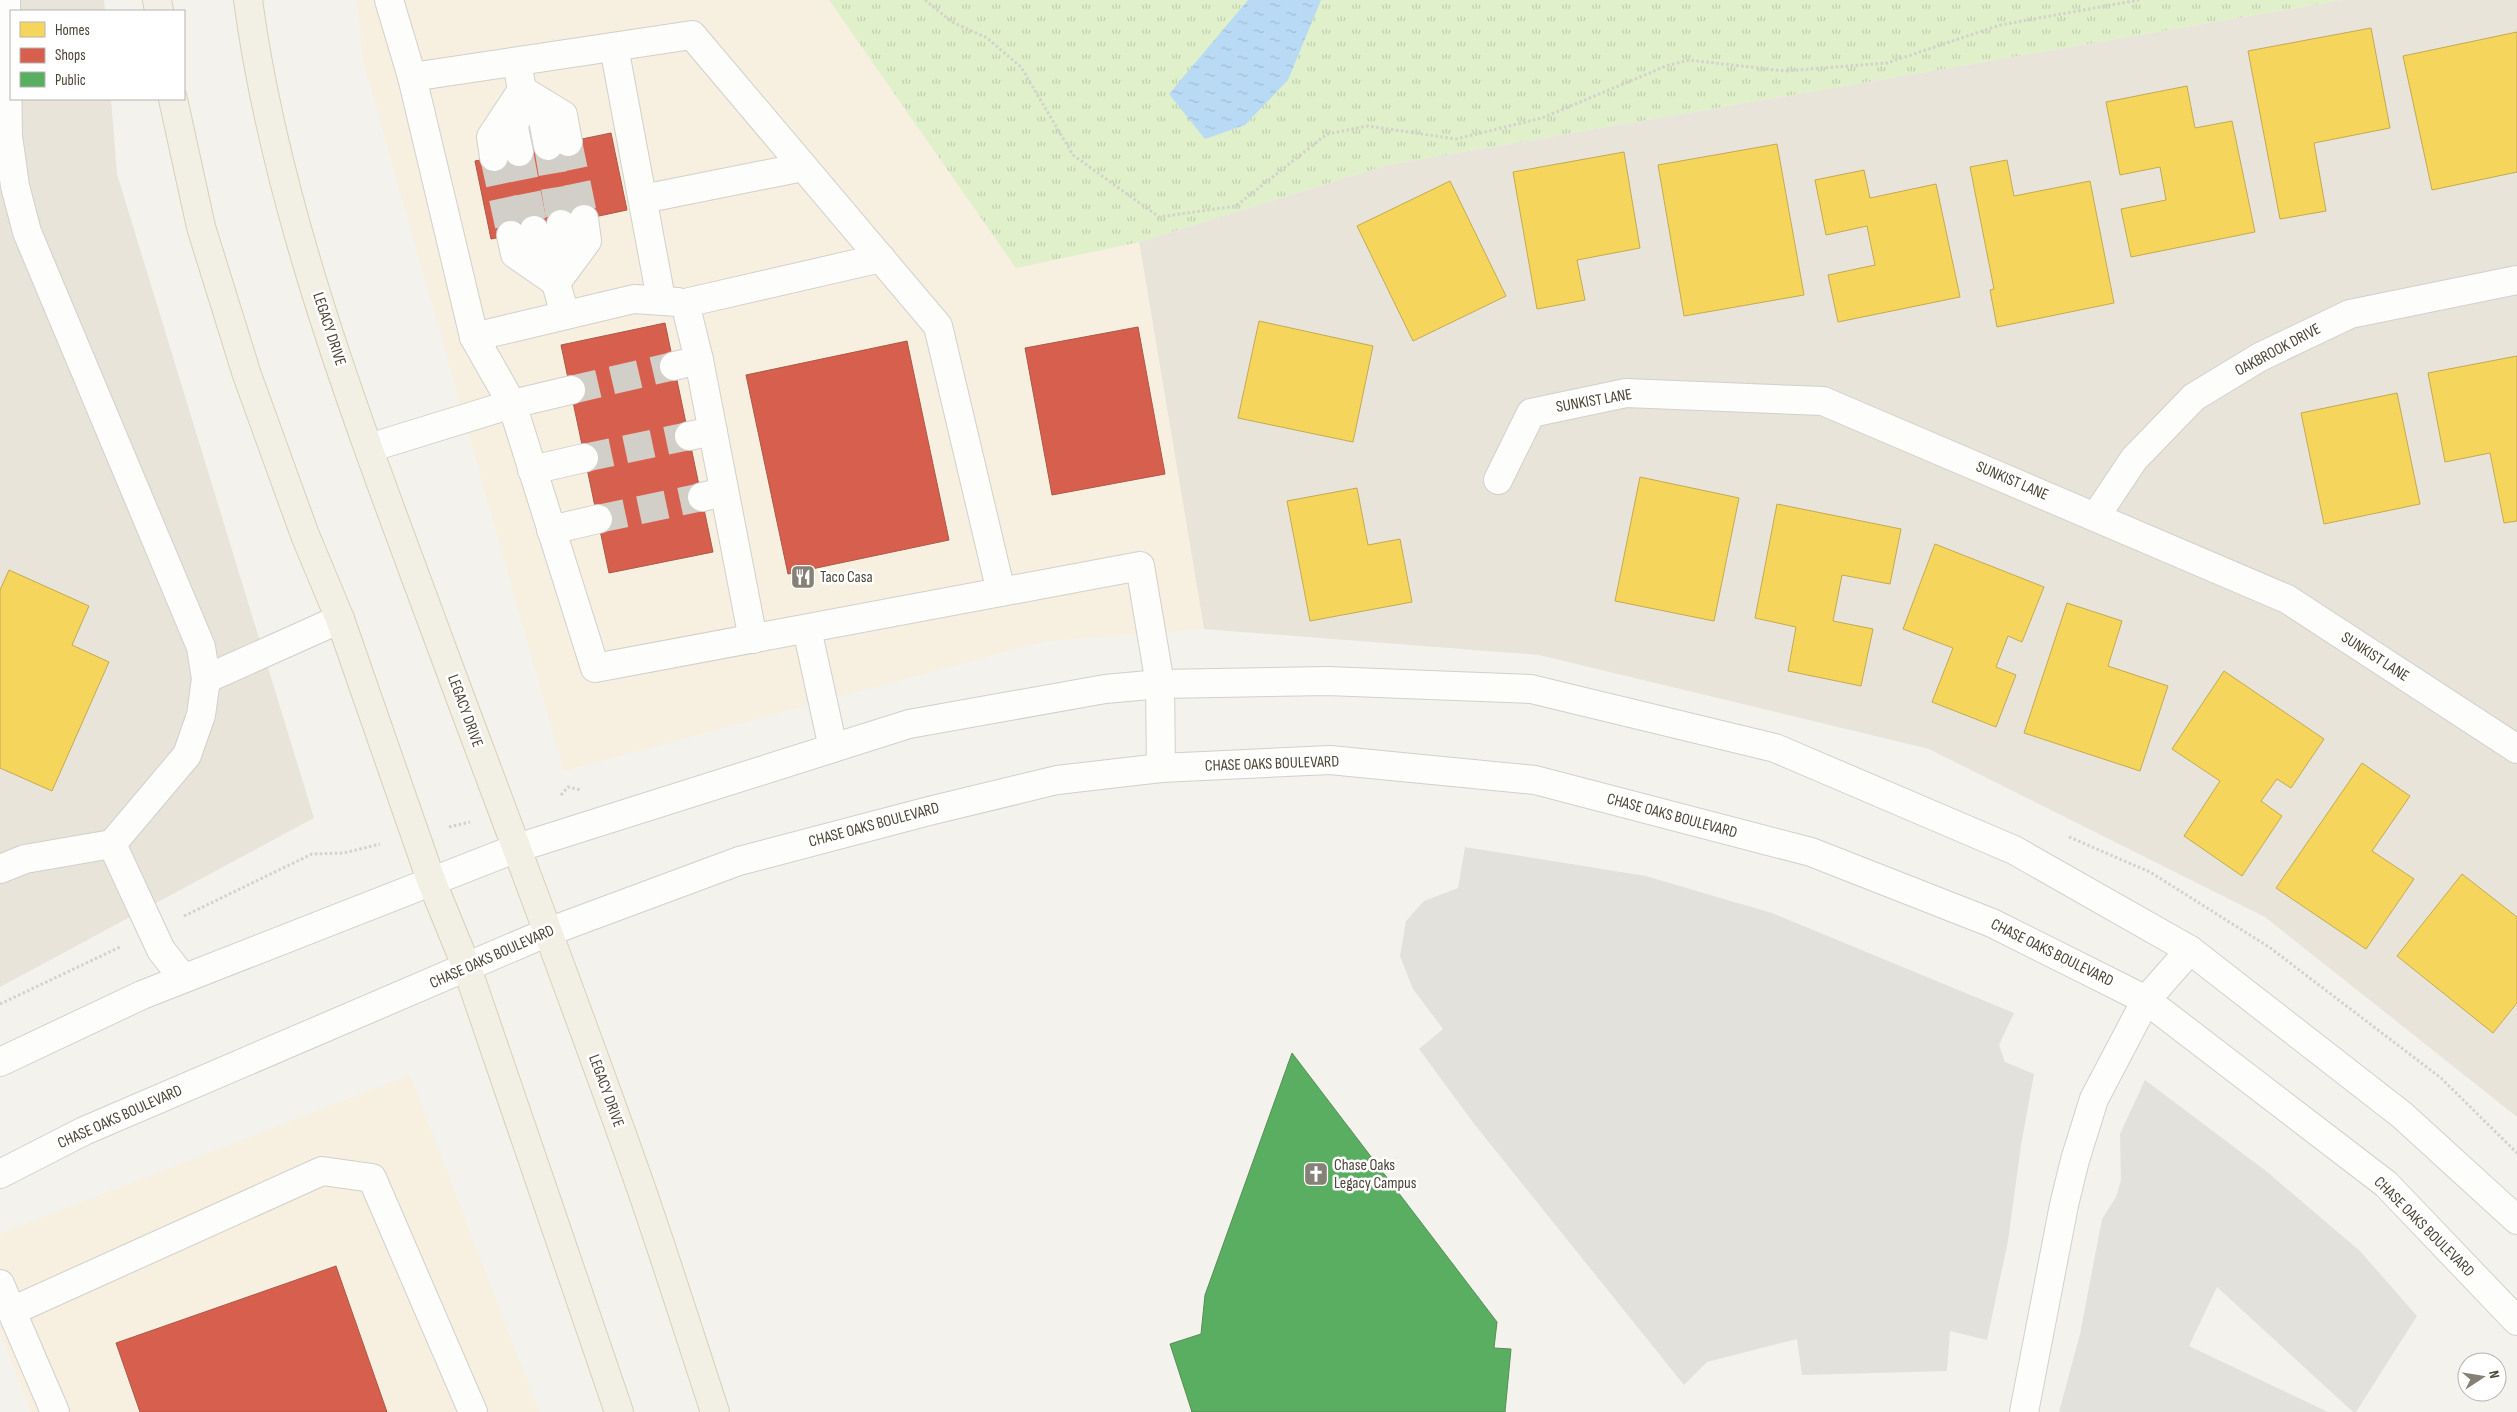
<svg xmlns="http://www.w3.org/2000/svg" width="2517" height="1412" font-family="'Sofia Sans Condensed',sans-serif">
  <style>
    .residential { fill: #e8e4da }
    .commercial { fill: #f7efdf }
    .grass { fill: url(#grass-tufts) }
    .parking { fill: #e3e1db }
    .water { fill: url(#water-ripples) }
    .homes { fill: #f6d55c; stroke: #c3aa51 }
    .shops { fill: #d6604d; stroke: #ad5846 }
    .public { fill: #5aae61; stroke: #568e54 }
    .lines { fill: none; stroke-linecap: round; stroke-linejoin: round }
    .minor-tunnel { stroke: #d2cfc8; stroke-width: 28; stroke-dasharray: 28 14; stroke-linecap: butt }
    .minor-casing { stroke: #d1d0ca; stroke-width: 30 }
    .major-casing { stroke: #d8d0b8; stroke-width: 30 }
    .path { stroke: #d3d2cb; stroke-width: 3; stroke-dasharray: 2.5 2.5; stroke-linecap: butt }
    .minor { stroke: #fdfdfc; stroke-width: 28 }
    .major { stroke: #f2efe5; stroke-width: 28 }
    .labels { text-anchor: middle; dominant-baseline: central; stroke-width: 5; stroke-linejoin: round; paint-order: stroke }
    .street-label { font-size: 16px; fill: #4c4436; stroke: #fff }
    .poi-label { font-size: 16px; fill: #4c4436; stroke: #fff; text-anchor: start }
  </style>
  <defs>
    <pattern id="grass-tufts" width="24" height="20" patternUnits="userSpaceOnUse" patternTransform="scale(1.25)"><rect width="24" height="20" fill="#dff0ca"/><path d="M3 7l-1-3M5 7V3M7 7l1-3M15 17l-1-3M17 17v-4M19 17l1-3" fill="none" stroke="#c1cfae"/></pattern>
    <pattern id="water-ripples" width="26" height="14" patternUnits="userSpaceOnUse" patternTransform="scale(1.25)"><rect width="26" height="14" fill="#b9daf5"/><path d="M2 4q2-2 4 0t4 0M15 11q2-2 4 0t4 0" fill="none" stroke="#a1bcd3"/></pattern>
  </defs>
  <rect width="100%" height="100%" fill="#f3f2ed"/>
  <!-- residential -->
  <g class="residential">
    <path d="M0,0H104L105,11H11V99H111L117,174L314,818L0,987Z"/>
    <path d="M2342,0H2517V1117L2265,917L1929,749L1539,655L1204,629L1139,242L1387,165Z"/>
  </g>
  <!-- commercial -->
  <g class="commercial">
    <path d="M357,0H829L1016,268L1139,242L1204,629L1046,641L564,771L363,60Z"/>
    <path d="M410,1075L539,1412H31L0,1331V1234Z"/>
  </g>
  <!-- grass -->
  <path class="grass" d="M829,0H2342L1387,165L1139,242L1016,268Z"/>
  <!-- parking -->
  <g class="parking">
    <path d="M1465,847L1646,876L1727,900L1772,913L2014,1013L1999,1045L2005,1062L2034,1074L2021,1145L2008,1241L1987,1340L1950,1331L1947,1371L1802,1375L1797,1339L1707,1362L1684,1385L1475,1125L1419,1049L1443,1029L1413,989L1400,956L1406,921L1424,901L1458,888Z"/>
    <path d="M2145,1080L2266,1171L2360,1251L2417,1316L2356,1412H2353L2217,1287L2189,1346L2328,1412H2059L2080,1334L2102,1219L2116,1197L2121,1180L2120,1134Z"/>
  </g>
  <!-- water -->
  <path class="water" d="M1248,0H1321L1288,80L1245,125L1205,139L1169,94Z"/>
  <!-- homes -->
  <g class="homes">
    <path d="M2371,28L2390,128L2314,143L2326,211L2280,219L2248,51Z"/>
    <path d="M2517,32V172L2432,190L2403,56Z"/>
    <path d="M2187,86L2195,128L2232,121L2255,232L2131,257L2121,209L2166,200L2160,167L2120,175L2106,102Z"/>
    <path d="M1777,144L1804,295L1684,316L1658,165Z"/>
    <path d="M1624,152L1640,248L1577,260L1585,300L1537,309L1513,172Z"/>
    <path d="M2007,160L2014,196L2090,181L2114,303L1997,327L1990,290L1994,289L1970,167Z"/>
    <path d="M1864,170L1870,198L1936,184L1960,297L1838,322L1828,275L1875,265L1867,226L1826,235L1815,180Z"/>
    <path d="M1450,181L1506,296L1413,341L1357,226Z"/>
    <path d="M1259,321L1373,346L1353,442L1238,418Z"/>
    <path d="M2517,356V521L2504,523L2490,453L2445,462L2428,373Z"/>
    <path d="M2397,393L2420,504L2324,524L2301,413Z"/>
    <path d="M1640,477L1739,498L1714,621L1615,601Z"/>
    <path d="M1357,488L1368,545L1400,539L1412,602L1310,621L1287,501Z"/>
    <path d="M1777,504L1901,529L1890,584L1842,575L1833,621L1873,629L1861,686L1788,671L1796,627L1755,618Z"/>
    <path d="M1935,544L2044,587L2022,642L2008,636L1996,667L2016,675L1996,727L1932,702L1953,648L1903,629Z"/>
    <path d="M9,570L89,606L72,645L109,662L52,791L0,768V590Z"/>
    <path d="M2067,603L2122,621L2108,666L2168,686L2140,771L2024,733Z"/>
    <path d="M2224,671L2324,739L2291,788L2277,779L2261,801L2282,816L2242,876L2184,836L2220,781L2172,749Z"/>
    <path d="M2362,763L2410,796L2372,851L2414,879L2366,949L2276,888Z"/>
    <path d="M2462,874L2517,917V1003L2493,1033L2397,956Z"/>
  </g>
  <!-- shops -->
  <g class="shops">
    <path d="M611,133L627,210L491,239L475,161Z"/>
    <path d="M665,323L713,552L609,573L561,345Z"/>
    <path d="M1138,327L1165,474L1052,495L1025,348Z"/>
    <path d="M907,341L949,540L788,574L746,375Z"/>
    <path d="M336,1266L387,1412H140L116,1343Z"/>
  </g>
  <!-- public -->
  <path class="public" d="M1292,1053L1497,1322L1494,1348L1511,1349L1505,1412H1192L1170,1344L1201,1334L1205,1295Z"/>
  <g class="lines">
    <!-- minor-tunnel -->
    <g class="minor-tunnel">
      <path d="M568,142L584,219"/>
      <path d="M548,146L561,224"/>
      <path d="M519,152L534,230"/>
      <path d="M494,157L511,235"/>
      <path d="M571,390L674,366"/>
      <path d="M584,458L689,436"/>
      <path d="M598,519L702,497"/>
    </g>
    <defs>
      <g id="minor">
        <path d="M6,0L8,136L15,186L27,232L201,647L206,679L201,715L187,755L112,844L161,950L183,978"/>
        <path d="M389,0L412,77L474,337L512,404L595,668L1140,566L1160,684L1161,768"/>
        <path d="M614,47L661,299"/>
        <path d="M517,62L522,90L563,115L568,142"/>
        <path d="M412,77L692,35L938,326L1001,592"/>
        <path d="M525,95L543,120L548,146"/>
        <path d="M519,152L514,128L520,99"/>
        <path d="M494,157L491,137L522,90"/>
        <path d="M643,199L803,167"/>
        <path d="M534,230L540,254L556,283L565,315"/>
        <path d="M511,235L515,254L551,279"/>
        <path d="M558,277L565,247L561,224"/>
        <path d="M556,283L587,241L584,219"/>
        <path d="M474,337L634,299L678,302"/>
        <path d="M674,366L699,360"/>
        <path d="M689,436L713,431"/>
        <path d="M369,448L512,404L571,390"/>
        <path d="M532,470L584,458"/>
        <path d="M1498,480L1531,413L1626,393L1823,401L2287,599L2517,749"/>
        <path d="M702,497L724,492"/>
        <path d="M2096,516L2134,459L2194,397L2260,357L2350,314L2517,280"/>
        <path d="M551,530L598,519"/>
        <path d="M807,629L833,748"/>
        <path d="M753,639L699,360L685,303L881,258"/>
        <path d="M206,679L340,619"/>
        <path d="M0,869L25,859L112,844"/>
        <path d="M0,1062L142,995L517,848L909,724L1105,689L1160,684L1327,681L1531,689L1775,748L2014,850L2190,950L2402,1115L2517,1220"/>
        <path d="M0,1174L84,1131L548,932L739,861L929,811L1057,780L1161,768L1330,760L1535,780L1811,852L1992,923L2146,1000L2386,1184L2517,1321"/>
        <path d="M0,1284L55,1412"/>
        <path d="M12,1311L322,1171L372,1178L473,1412"/>
        <path d="M2024,1412L2064,1205L2075,1160L2094,1099L2146,1000L2190,950"/>
      </g>
      <g id="major">
        <path d="M157,0L159,11"/>
        <path d="M248,0C278,222 366,442 443,651C509,829 577,1006 640,1185C666,1260 690,1336 715,1412"/>
        <path d="M173,99L201,227L247,375L305,535L340,619L431,880L467,968L619,1412"/>
      </g>
    </defs>
    <!-- minor casing -->
    <use href="#minor" class="minor-casing"/>
    <!-- major casing -->
    <use href="#major" class="major-casing"/>
    <!-- path -->
    <g class="path">
      <path d="M925,0L952,22L987,38L1021,67L1073,155L1159,217L1236,206L1327,134L1368,126L1456,139L1542,118L1666,66L1689,60L1785,71L1887,63L2000,25L2139,0"/>
      <path d="M561,795L568,787L581,790"/>
      <path d="M449,827L470,822"/>
      <path d="M2069,837L2150,872L2269,947L2441,1078L2517,1153"/>
      <path d="M184,916L312,854L344,853L380,844"/>
      <path d="M0,1004L120,947"/>
    </g>
    <!-- minor -->
    <use href="#minor" class="minor"/>
    <!-- major -->
    <use href="#major" class="major"/>
  </g>
  <!-- icons -->
  <defs>
    <symbol id="restaurant-square" viewBox="-11 -11 22 22"><rect x="-9" y="-9" width="18" height="18" rx="4" fill="#868176" stroke="#fff"/><path d="M-5-6h1v4h1v-4h1v4h1v-4h1v5L-1.5 .5V6h-2V.5L-5-1ZM5-6V6H3V1.5H1.5Q1.5-4 5-6Z" fill="#fff"/></symbol>
    <symbol id="church-square" viewBox="-11 -11 22 22"><rect x="-9" y="-9" width="18" height="18" rx="4" fill="#868176" stroke="#fff"/><path d="M-1.2-6h2.4v3.5h3.3v2.4h-3.3V6h-2.4V-.1h-3.3v-2.4h3.3Z" fill="#fff"/></symbol>
  </defs>
  <g fill-rule="evenodd">
    <use href="#restaurant-square" x="789" y="563" width="28" height="28"/>
    <use href="#church-square" x="1302" y="1160" width="28" height="28"/>
  </g>
  <g class="labels">
    <!-- street labels -->
    <g class="street-label">
      <text transform="translate(329 329) rotate(72)">LEGACY DRIVE</text>
      <text transform="translate(2278 350) rotate(-28)">OAKBROOK DRIVE</text>
      <text transform="translate(1594 401) rotate(-10)">SUNKIST LANE</text>
      <text transform="translate(2012 481) rotate(23)">SUNKIST LANE</text>
      <text transform="translate(2375 657) rotate(33)">SUNKIST LANE</text>
      <text transform="translate(465 711) rotate(70)">LEGACY DRIVE</text>
      <text transform="translate(1272 764) rotate(-2)">CHASE OAKS BOULEVARD</text>
      <text transform="translate(1672 816) rotate(15)">CHASE OAKS BOULEVARD</text>
      <text transform="translate(874 825) rotate(-15)">CHASE OAKS BOULEVARD</text>
      <text transform="translate(2052 953) rotate(26)">CHASE OAKS BOULEVARD</text>
      <text transform="translate(492 957) rotate(-24)">CHASE OAKS BOULEVARD</text>
      <text transform="translate(606 1091) rotate(70)">LEGACY DRIVE</text>
      <text transform="translate(120 1117) rotate(-24)">CHASE OAKS BOULEVARD</text>
      <text transform="translate(2424 1227) rotate(45)">CHASE OAKS BOULEVARD</text>
    </g>
    <!-- poi labels -->
    <g class="poi-label">
      <text x="820" y="577">Taco Casa</text>
      <text x="1334" y="1165">Chase Oaks<tspan x="1334" dy="18">Legacy Campus</tspan></text>
    </g>
  </g>
  <!-- legend -->
  <rect x="10" y="10" width="175" height="90" fill="#ffffff" stroke="#b7b4af"/>
  <rect x="20" y="22" width="25" height="15" fill="#f6d55c" stroke="#b7b4af"/>
  <text x="55" y="35" font-size="15" fill="#4c4436">Homes</text>
  <rect x="20" y="48" width="25" height="15" fill="#d6604d" stroke="#b7b4af"/>
  <text x="55" y="60" font-size="15" fill="#4c4436">Shops</text>
  <rect x="20" y="72" width="25" height="15" fill="#5aae61" stroke="#b7b4af"/>
  <text x="55" y="85" font-size="15" fill="#4c4436">Public</text>
  <!-- north arrow -->
  <g transform="translate(2482 1377) rotate(78)"><circle r="24" fill="#ffffff" stroke="#b7b4af"/>
  <path d="M0-4L9 19L0 12L-9 19Z" fill="#868176"/>
  <text y="-8" font-size="14" font-weight="bold" text-anchor="middle" fill="#4c4436">N</text>
  </g>
</svg>
